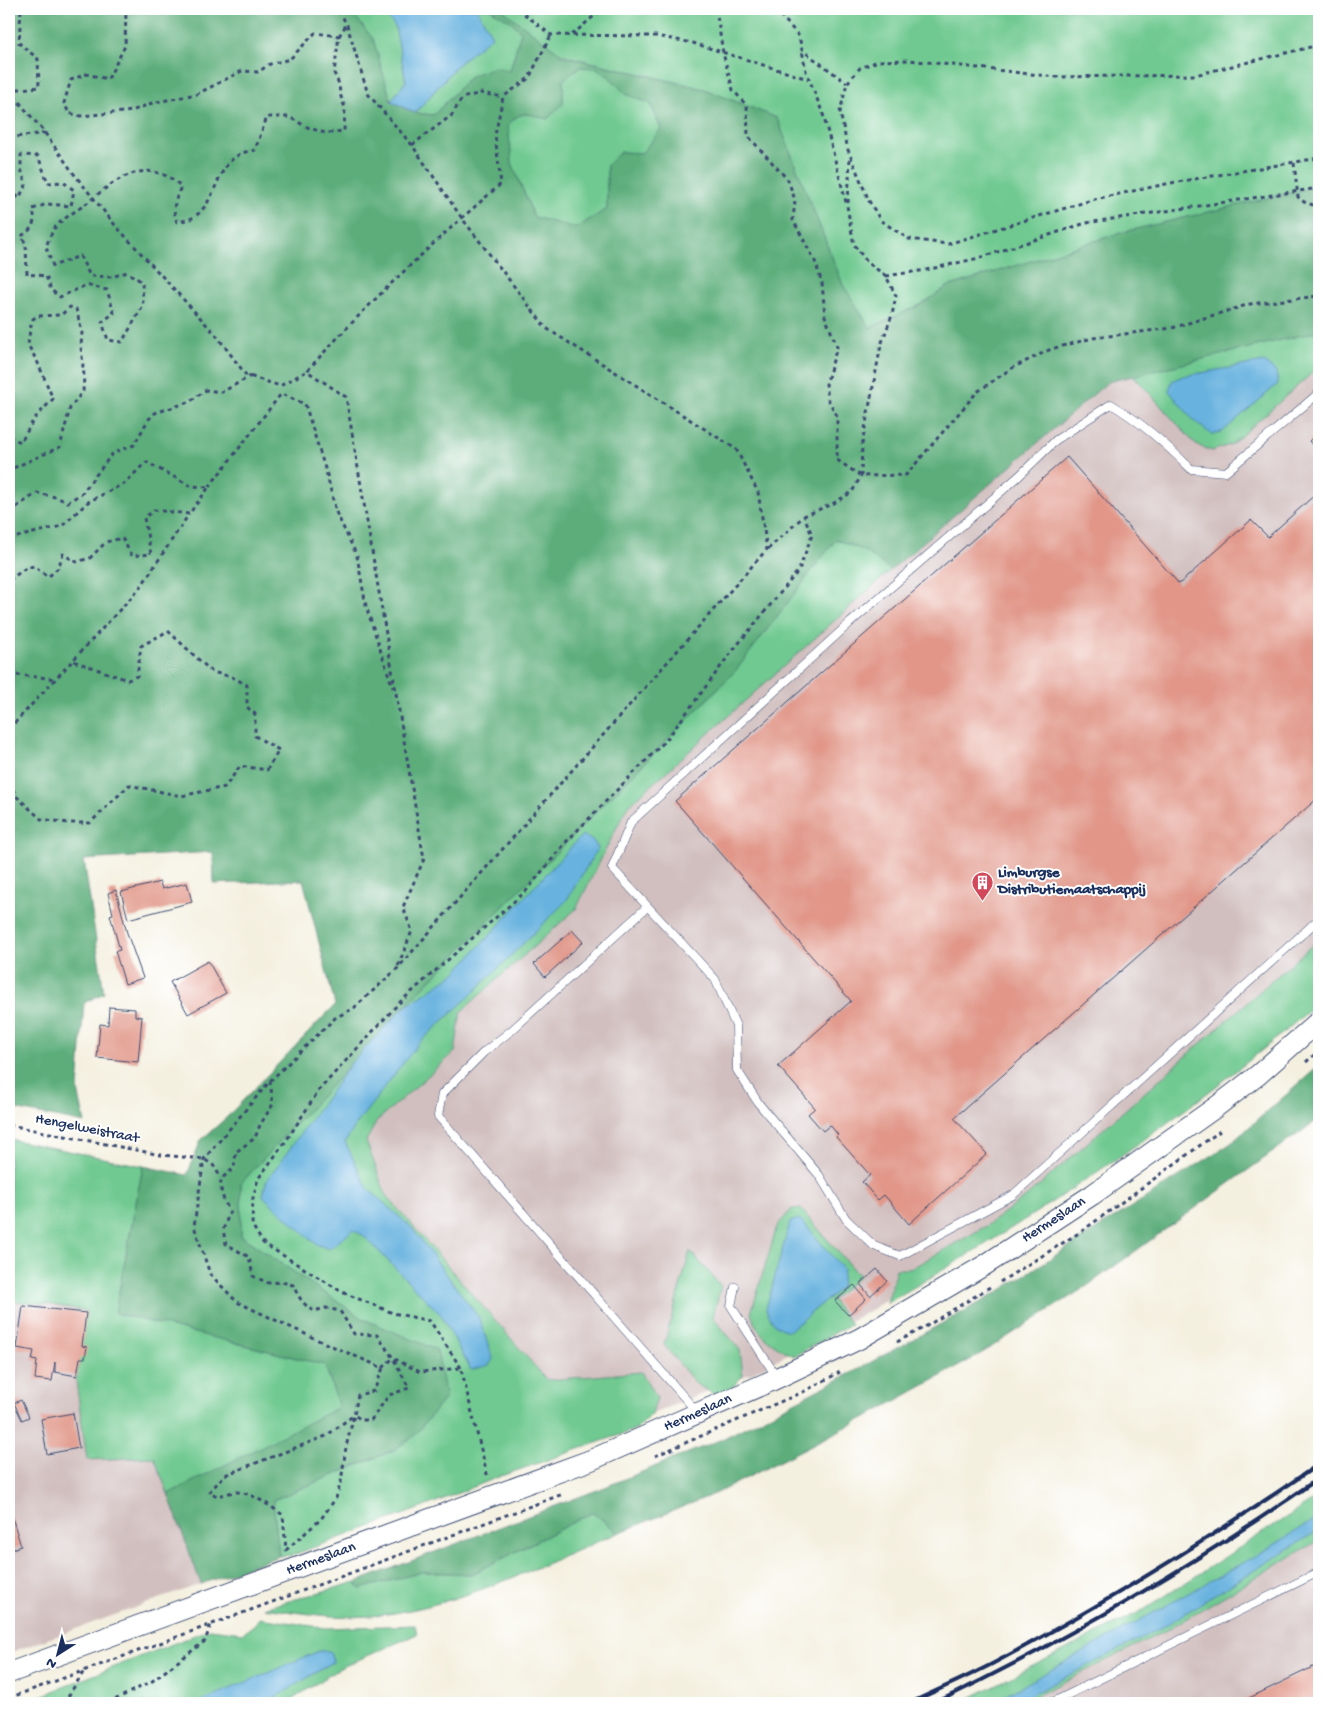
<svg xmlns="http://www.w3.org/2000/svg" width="1328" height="1712" font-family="'Gochi Hand',sans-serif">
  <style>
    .industrial { fill: #d1bfbf }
    .green { fill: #70c990; stroke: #467c77 }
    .forest { fill: #5cad7a; stroke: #3c6e6c; fill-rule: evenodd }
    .water { fill: #67b2df; stroke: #41709e }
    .building { fill: #e19688 }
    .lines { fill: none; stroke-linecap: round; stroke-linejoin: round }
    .service-casing { stroke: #3c4c72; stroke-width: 9 }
    .tertiary-casing { stroke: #3c4c72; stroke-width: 22 }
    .path { stroke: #3c4c72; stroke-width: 3; stroke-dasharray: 4 4; stroke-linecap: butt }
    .service { stroke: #fff; stroke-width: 8 }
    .tertiary { stroke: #fff; stroke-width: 20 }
    .rail { stroke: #1b2f5e; stroke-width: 4 }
    .labels { text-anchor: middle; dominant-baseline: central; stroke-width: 4; stroke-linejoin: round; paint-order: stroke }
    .poi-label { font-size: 15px; font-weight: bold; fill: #1b2f5e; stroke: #fff; text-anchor: start }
    .street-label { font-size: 15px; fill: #1b2f5e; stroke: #fff }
  </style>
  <rect width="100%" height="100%" fill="#fff"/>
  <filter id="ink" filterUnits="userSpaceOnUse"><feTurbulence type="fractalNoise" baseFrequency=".02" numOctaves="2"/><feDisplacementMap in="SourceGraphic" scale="10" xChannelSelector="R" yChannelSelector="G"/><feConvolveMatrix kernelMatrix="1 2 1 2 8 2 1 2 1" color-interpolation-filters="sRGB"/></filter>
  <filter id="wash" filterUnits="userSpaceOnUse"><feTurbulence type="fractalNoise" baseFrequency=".0096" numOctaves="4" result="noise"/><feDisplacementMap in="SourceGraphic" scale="20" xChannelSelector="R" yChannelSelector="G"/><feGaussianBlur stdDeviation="1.12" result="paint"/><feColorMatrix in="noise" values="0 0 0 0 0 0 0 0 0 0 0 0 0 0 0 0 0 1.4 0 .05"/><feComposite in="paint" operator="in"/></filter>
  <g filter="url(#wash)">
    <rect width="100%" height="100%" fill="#f4f0e0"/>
    <!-- industrial -->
    <g class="industrial">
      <path d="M1319,331V958L1073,1169L874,1308L752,1373L652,1414L657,1398L641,1372L547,1380L386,1195L366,1141L377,1121L455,1052L461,1012L576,909L627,807L891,570L1108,382Z"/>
      <path d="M9,1301L47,1304L86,1311L76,1381L154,1457L201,1584L9,1653Z"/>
      <path d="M1319,1540V1703H1022L1165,1631Z"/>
    </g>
    <!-- green -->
    <g class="green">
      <path d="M349,9H380L395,26L406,81L391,101L373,39Z"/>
      <path d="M477,9H490L512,22L521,32L510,71L470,76L434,115L415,113L459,63L491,36Z"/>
      <path d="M501,9H1319V186L1124,232L947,287L922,304L870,328L843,285L777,118L704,89L570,57L558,52Z"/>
      <path d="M580,67L597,68L608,76L626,94L651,104L661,130L642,153L620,152L607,165V209L576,228L534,217L512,163L508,126C520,109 529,114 547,119L563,104V80Z"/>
      <path d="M1319,331V367L1232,444L1212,451L1196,445L1133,375Z"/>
      <path d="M836,539L862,550L891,570L627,807L576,909L461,1012L455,1052L377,1121L366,1141L386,1195L547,1380L641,1372L657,1398L652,1414L637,1429L501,1476L421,1508L293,1555L279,1556L273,1500L394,1450L436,1350L363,1319L241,1236V1183L402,1009L737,669Z"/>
      <path d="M1319,939V1002C1187,1118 1039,1215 887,1303L896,1269H910L986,1226L1027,1196Z"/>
      <path d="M9,1139L143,1166L115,1313L325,1365L339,1408L168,1494L154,1457L87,1460L76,1381L86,1311L47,1304L9,1301Z"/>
      <path d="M800,1208L859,1276L832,1300L851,1324L794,1356C773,1344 758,1338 751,1313L777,1226L792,1209Z"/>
      <path d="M690,1251L721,1286L713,1317L740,1350L743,1375L732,1388L715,1395L696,1384L664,1345Z"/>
      <path d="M1319,1496V1540L1165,1631L1022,1703H960L1145,1609Z"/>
      <path d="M593,1512L618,1533C544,1564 461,1605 381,1615C342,1620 302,1613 264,1608L356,1582L360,1589L422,1572L472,1574Z"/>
      <path d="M259,1618L326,1628L415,1625L417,1634L340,1668L287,1703H23L210,1629L243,1633L255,1624Z"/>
    </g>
    <!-- forest -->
    <g class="forest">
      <path d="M9,9H349L373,39L391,101L415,113L434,115L470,76L495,67L510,71L521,32L512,22L490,9H501L564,56L704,89L777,118L843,285L870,328L922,304L947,287L1124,232L1319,186V331L1108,382L891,570L862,550L836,539L737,669L402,1009L241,1183V1236L363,1319L437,1350L446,1397L414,1436L394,1450L273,1500L279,1556L201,1584L168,1494L339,1407L325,1365L115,1313L143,1166L187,1175L201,1140L226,1118L335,1005L303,880L214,884L213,852L84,860L104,993L84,1003L78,1090L85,1123L9,1108ZM580,67L597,68L608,76L626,94L651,104L661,129L642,153L620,152L607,165V209L576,228L534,217L512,163L508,125C520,109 529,114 547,119L563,104V80Z"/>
      <path d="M1319,1066V1119L1087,1286L979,1355L874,1413L717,1493L618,1533L593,1512L472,1574L422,1572L360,1589L356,1582L605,1487L722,1439L853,1372L990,1297L1230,1144Z"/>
    </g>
    <!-- water -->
    <g class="water">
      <path d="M380,9H477L492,36L459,63L415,113L391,101L406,81L395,26Z"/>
      <path d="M1264,362L1276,372L1278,384L1222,432L1211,434L1194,421L1169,391L1172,381L1183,376Z"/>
      <path d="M582,835L593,841L598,848L566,901L474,992L418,1044L360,1119L345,1142L368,1189L412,1228L479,1318L493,1359L489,1365L471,1370L441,1315L364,1236L353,1230L329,1249L316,1244L263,1196L266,1182L352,1062L402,1009L454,974Z"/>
      <path d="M799,1219L804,1223L843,1269L841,1288L789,1331C776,1328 772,1322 766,1309L790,1222Z"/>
      <path d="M1319,1517V1530L1161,1628L1015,1703H992L1269,1548Z"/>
      <path d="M319,1651H330L333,1662L266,1703H197Z"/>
    </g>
    <g id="blocks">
      <!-- building -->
      <g class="building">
        <path d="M1319,432V452L1309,441Z"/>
        <path d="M1067,457L1179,584L1251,520L1268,537L1319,491V797L954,1118L987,1154L909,1224L884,1195L878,1200L862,1182L870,1175L836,1137L838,1135L830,1125L823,1131L808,1114L815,1108L778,1066L851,1001L675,801Z"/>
        <path d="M160,882L162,889L187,883L192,902L128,919L121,892Z"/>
        <path d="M116,890L127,933L143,978L125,984L115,951L120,950L110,915L113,914L108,893Z"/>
        <path d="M572,930L583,942L545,977L534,964Z"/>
        <path d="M208,961L226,993L188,1014L170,982Z"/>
        <path d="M109,1007L135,1009V1016L142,1017L138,1062L97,1058L100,1024L108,1025Z"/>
        <path d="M877,1269L887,1281L870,1296L860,1284Z"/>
        <path d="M854,1285L866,1299L848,1315L835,1301Z"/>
        <path d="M23,1306L86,1313L82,1346L87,1347L85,1358H80L77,1376L55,1372V1362L52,1381L35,1379L37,1361L32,1360L34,1351L17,1348Z"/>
        <path d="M21,1400L29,1417L22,1420L14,1403Z"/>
        <path d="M9,1405L14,1417L9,1420Z"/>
        <path d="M73,1413L79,1448L47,1454L41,1419Z"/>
        <path d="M9,1517H12L21,1546L9,1550Z"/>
        <path d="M1319,1664V1703H1239Z"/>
      </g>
    </g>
  </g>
  <g filter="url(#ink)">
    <use href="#blocks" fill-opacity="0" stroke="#3c4c72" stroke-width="1"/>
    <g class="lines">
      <defs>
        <g id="service">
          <path d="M1319,393L1226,472L1191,469C1166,444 1141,422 1111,404L1056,440L1019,476L851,622L631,822L612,868L715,979L736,1026L737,1070L759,1104L819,1175L846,1219L874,1246L900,1256L1013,1195L1319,919"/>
          <path d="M647,907L512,1030L484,1052L442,1094L438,1116L697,1412"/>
          <path d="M735,1287L731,1306L776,1376"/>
          <path d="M1051,1703L1319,1572"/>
        </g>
        <path id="tertiary" d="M9,1673L591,1460L771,1381L859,1339L985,1265L1092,1195L1216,1107L1258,1075L1319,1021"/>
      </defs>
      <!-- service casing -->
      <use href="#service" class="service-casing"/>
      <!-- tertiary casing -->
      <use href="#tertiary" class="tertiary-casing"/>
      <!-- path -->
      <g class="path">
        <path d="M518,9L551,35L656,36L693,43L808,79"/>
        <path d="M716,9L723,53L733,90L747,106L748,136L788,180L795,200L793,220L815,261L822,283L825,316L837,347L826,384L828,399L837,416V460L861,476L906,475L977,392L1012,368L1051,349L1093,338L1172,328L1250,304L1319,296"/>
        <path d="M775,9L799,36L802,50L847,83"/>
        <path d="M572,35L602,9"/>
        <path d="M339,36L346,25"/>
        <path d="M1319,45L1195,75L1056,77L909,60L878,61L860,68L847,83L840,112L848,150L869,201L881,221L909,239L948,244L1095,199L1171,183L1319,158"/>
        <path d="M9,89H21L39,87L38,59L19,43L21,9"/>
        <path d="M9,90L45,133L9,138"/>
        <path d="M45,133L74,174L115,225L216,335L246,375L280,386L307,371"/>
        <path d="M412,145L452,115L462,98L481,93L503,97"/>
        <path d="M1294,163L1298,197L1304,202L1319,207"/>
        <path d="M9,190L19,198L26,185L21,169V155L38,156L48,183L63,182L74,190L71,206L47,204L33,209C36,222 33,230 21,236L26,244L27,274L46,276L51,290L60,297L86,285L107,290L114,313L102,322L108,340L122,342L143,306L142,282L127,272L112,277L90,276L80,256L53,266L46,247C48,241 51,234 54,229C60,220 78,210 87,203C116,179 146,155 181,186C176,200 171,207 177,222C182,221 188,220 192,218C216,205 215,169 237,156C242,152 250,151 255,150L267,117H289L307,127L325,133L344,131L345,108L340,94L339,84L334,73L339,36L315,33L290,59L270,64L258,72L242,71L197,94L152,103L132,111L123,112L80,116L69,113L64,103L71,80L86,74L108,79L125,46L126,9"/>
        <path d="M848,203L850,157"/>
        <path d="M886,276L926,270L979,258L1086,223L1319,188"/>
        <path d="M9,437L21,442L34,419L53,399L38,363L28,345L30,329L33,319L37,316L61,315L70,307L76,309L82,332L81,347L84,376L83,391L70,408L60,447L9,470"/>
        <path d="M209,487L281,394L305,404L327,475L336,512L357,556L366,606L393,688"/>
        <path d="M9,506L15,508L37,493L55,497L68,502L82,493L113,453L134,445L148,420L155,413L189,402L206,390L222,392L251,376"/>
        <path d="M9,539L62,526L88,502L125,483L146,462L191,486L209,487L189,514L154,510L144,518L151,554L132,556L122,538L106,542L90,558L76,562L63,554L58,568L48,577L34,566L26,568L9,580"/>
        <path d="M768,549L804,516L834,503L852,492L861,476L862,444L881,345L892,315L896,296L886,276L867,262L854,245L847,206L823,114L806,71L802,50"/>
        <path d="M9,676L19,675L56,679"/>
        <path d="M9,729L140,588L189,514"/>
        <path d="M9,782L16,796L41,819L69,823H90L129,785L181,796L225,787L240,766L267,770L279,750L255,736V714L247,707V685L232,677L212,672L168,631L141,646L137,676L128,680L73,661"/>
        <path d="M398,966L412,931L403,907L424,859L346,397L307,371C367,304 433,242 501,184L495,135L503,97L529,78L551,35"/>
        <path d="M1306,1062L1319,1051"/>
        <path d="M270,1081L273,1104L260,1125L255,1138L236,1152L234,1168L221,1179C220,1191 223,1201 230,1211L223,1230L226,1244L249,1257L253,1276L268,1283L282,1282L293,1285C298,1296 303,1305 314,1311L326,1308L340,1311L354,1334L377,1335L393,1358L409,1388L389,1395L371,1420H362L354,1415L346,1447L341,1482L336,1498L321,1519L286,1550L283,1515C270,1506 253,1493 237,1492C231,1492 223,1495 217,1496L209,1492L225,1475L326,1436L354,1415L358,1395L374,1391L383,1368L320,1341L237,1302L210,1274L194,1226L204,1159L270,1081L335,1018L354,1008L397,969L767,549L758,492L736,449L546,328L461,217L412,145L368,94L347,25L338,9"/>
        <path d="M9,1125L161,1155L204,1159L214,1166L221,1178"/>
        <path d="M1000,1282L1082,1231L1220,1131"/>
        <path d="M897,1342L925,1327L990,1287"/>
        <path d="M383,1368L393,1358L420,1372L461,1368L488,1478"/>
        <path d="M461,1368L430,1321L393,1313L342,1292L263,1243L252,1225L253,1198L258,1179L286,1141L319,1090L399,1003L527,890L567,841L667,739L730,654L799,570L812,535L804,516"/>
        <path d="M655,1456L803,1392L840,1372"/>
        <path d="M9,1698L248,1611L563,1494"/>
        <path d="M64,1703L84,1671"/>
        <path d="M108,1703L151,1682L205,1641L211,1624"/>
      </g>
      <!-- service -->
      <use href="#service" class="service"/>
      <!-- tertiary -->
      <use href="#tertiary" class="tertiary"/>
      <!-- rail -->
      <g class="rail">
        <path d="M910,1703C937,1690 965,1678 992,1664C1105,1604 1214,1536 1319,1464"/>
        <path d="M935,1703C1069,1639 1197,1563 1319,1478"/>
      </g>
    </g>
  </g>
  <!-- icons -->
  <defs>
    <symbol id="building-pin" viewBox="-11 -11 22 30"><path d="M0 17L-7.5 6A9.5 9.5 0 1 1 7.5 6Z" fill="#d1495b" stroke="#fff"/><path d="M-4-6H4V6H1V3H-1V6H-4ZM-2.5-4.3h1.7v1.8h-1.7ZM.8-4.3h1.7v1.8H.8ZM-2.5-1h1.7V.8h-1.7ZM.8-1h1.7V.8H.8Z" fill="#fff"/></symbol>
  </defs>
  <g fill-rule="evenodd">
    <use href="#building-pin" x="970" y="870" width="25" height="34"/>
  </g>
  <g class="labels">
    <!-- poi labels -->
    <g class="poi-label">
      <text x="998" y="873">Limburgse<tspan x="998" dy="17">Distributiemaatschappij</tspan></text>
    </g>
    <!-- street labels -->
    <g class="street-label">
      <text transform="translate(87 1129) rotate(11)">Hengelweistraat</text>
      <text transform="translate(1054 1220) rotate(-33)">Hermeslaan</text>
      <text transform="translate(698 1413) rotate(-24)">Hermeslaan</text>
      <text transform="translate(321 1559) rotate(-20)">Hermeslaan</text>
    </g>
  </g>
  <!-- margin -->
  <rect width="1328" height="1712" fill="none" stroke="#fff" stroke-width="30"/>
  <!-- north arrow -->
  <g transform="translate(58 1654) rotate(216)" stroke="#ffffff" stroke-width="4" paint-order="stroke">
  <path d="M0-4L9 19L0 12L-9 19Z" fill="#1b2f5e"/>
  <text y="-8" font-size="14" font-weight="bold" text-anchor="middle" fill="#1b2f5e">N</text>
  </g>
</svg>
